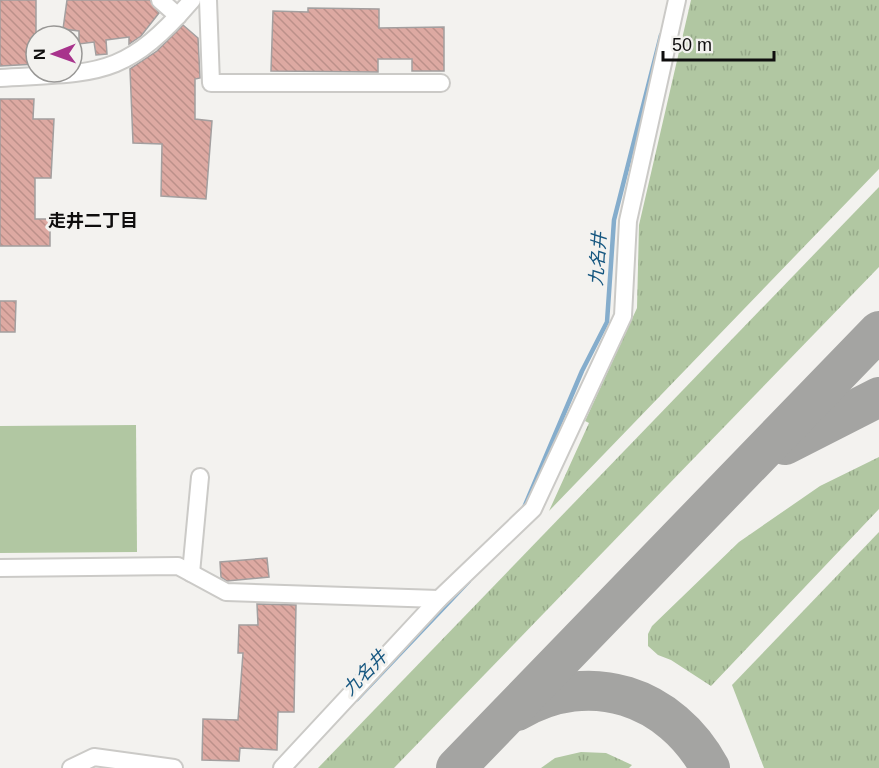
<svg xmlns="http://www.w3.org/2000/svg" width="879" height="768" font-family="Helvetica,'Noto Sans JP',sans-serif">
  <style>
    .grass { fill: url(#grass-tufts) }
    .green { fill: #b1c7a2 }
    .lines { fill: none; stroke-linecap: round; stroke-linejoin: round }
    .stream { stroke: #85adcc; stroke-width: 4.5 }
    .taxiway { stroke: #a4a4a2; stroke-width: 40 }
    .building { fill: url(#building-back-hatch); stroke: #a39f9f; stroke-width: 1.5 }
    .minor-casing { stroke: #cbcac7; stroke-width: 20 }
    .minor { stroke: #fff; stroke-width: 16 }
    .labels { text-anchor: middle; dominant-baseline: central; stroke-width: 6; stroke-linejoin: round; paint-order: stroke }
    .neighbourhood-label { font-size: 18px; font-weight: bold; fill: #0f0e0e; stroke: #f3f2ef }
    .water-label { font-size: 18px; font-style: italic; fill: #165780; stroke: #f3f2ef }
  </style>
  <defs>
    <pattern id="grass-tufts" width="24" height="20" patternUnits="userSpaceOnUse" patternTransform="scale(1.5)"><rect width="24" height="20" fill="#b1c7a2"/><path d="M3 7l-1-3M5 7V3M7 7l1-3M15 17l-1-3M17 17v-4M19 17l1-3" fill="none" stroke="#97aa8a"/></pattern>
    <pattern id="building-back-hatch" width="6" height="6" patternUnits="userSpaceOnUse" patternTransform="scale(1.5)"><rect width="6" height="6" fill="#dda9a2"/><path d="M-1 5l2 2M0 0l6 6M5-1l2 2" fill="none" stroke="#bc908a"/></pattern>
  </defs>
  <rect width="100%" height="100%" fill="#f3f2ef"/>
  <!-- grass -->
  <g class="grass">
    <path d="M691,0H879V169L549,511L589,423L585,421L637,308L639,225Z"/>
    <path d="M879,187V267L394,768H318Z"/>
    <path d="M879,457V509L711,686L671,660L658,655L648,646V634L652,626L739,542L820,486Z"/>
    <path d="M879,532V768H764L732,685Z"/>
    <path d="M581,752L606,753L632,765L629,768H541L555,758Z"/>
  </g>
  <!-- green -->
  <path class="green" d="M136,425L137,552L0,553V426Z"/>
  <g class="lines">
    <!-- stream -->
    <g class="stream">
      <path d="M523,510L582,371L607,322L614,220L661,35"/>
      <path d="M357,699L469,581"/>
    </g>
    <!-- taxiway -->
    <g class="taxiway">
      <path d="M785,445L879,397"/>
      <path d="M517,711C590,668 671,696 710,768"/>
      <path d="M456,768L879,331"/>
    </g>
  </g>
  <!-- building -->
  <g class="building">
    <path d="M0,0H36V64L0,66Z"/>
    <path d="M67,0H150L159,13L141,36L129,44V37L106,40L107,54L96,55L94,42L79,44V31L63,29Z"/>
    <path d="M308,8L379,9V28L444,27V71H412V59H378V72L271,71L273,11L308,12Z"/>
    <path d="M183,25L198,38L200,78L195,79V119L212,121L206,199L161,196L162,144L133,143L130,69L157,51Z"/>
    <path d="M0,99H34L33,119H54L51,178H35V219H50V246H0Z"/>
    <path d="M0,301H16L15,332H0Z"/>
    <path d="M267,558L269,577L227,581L221,577L220,562Z"/>
    <path d="M257,604L296,605L294,712H278L277,750L240,748L239,761L202,760L203,719L238,720L243,653H238L239,625H258Z"/>
  </g>
  <g class="lines">
    <defs>
      <g id="minor">
        <path d="M160,0L178,16"/>
        <path d="M208,0L211,83H441"/>
        <path d="M0,78C98,72 124,79 192,0"/>
        <path d="M0,568L178,566L226,592L439,599"/>
        <path d="M191,573L200,477"/>
        <path d="M71,768L94,757L174,768"/>
        <path d="M282,768L439,599L533,509L623,316L628,221L677,0"/>
      </g>
    </defs>
    <!-- minor casing -->
    <use href="#minor" class="minor-casing"/>
    <!-- minor -->
    <use href="#minor" class="minor"/>
  </g>
  <g class="labels">
    <!-- neighbourhood labels -->
    <g class="neighbourhood-label">
      <text x="93" y="221">走井二丁目</text>
    </g>
    <!-- water labels -->
    <g class="water-label">
      <text transform="translate(598 259) rotate(-86)">九名井</text>
      <text transform="translate(365 673) rotate(-46)">九名井</text>
    </g>
  </g>
  <!-- north arrow -->
  <g transform="translate(54 54) rotate(269)"><circle r="28" fill="#f3f2ef" stroke="#989795" stroke-width="1.5"/>
  <path d="M0-4.5L10 22L0 15L-10 22Z" fill="#a8338c"/>
  <text y="-9" font-size="16" font-weight="bold" text-anchor="middle" fill="#0f0e0e">N</text>
  </g>
  <!-- scale -->
  <path d="M663 51v9h111v-9" fill="none" stroke="#0f0e0e" stroke-width="3"/>
  <text x="672" y="51" font-size="18" fill="#0f0e0e" stroke="#f3f2ef" stroke-width="4.5" paint-order="stroke">50 m</text>
</svg>
